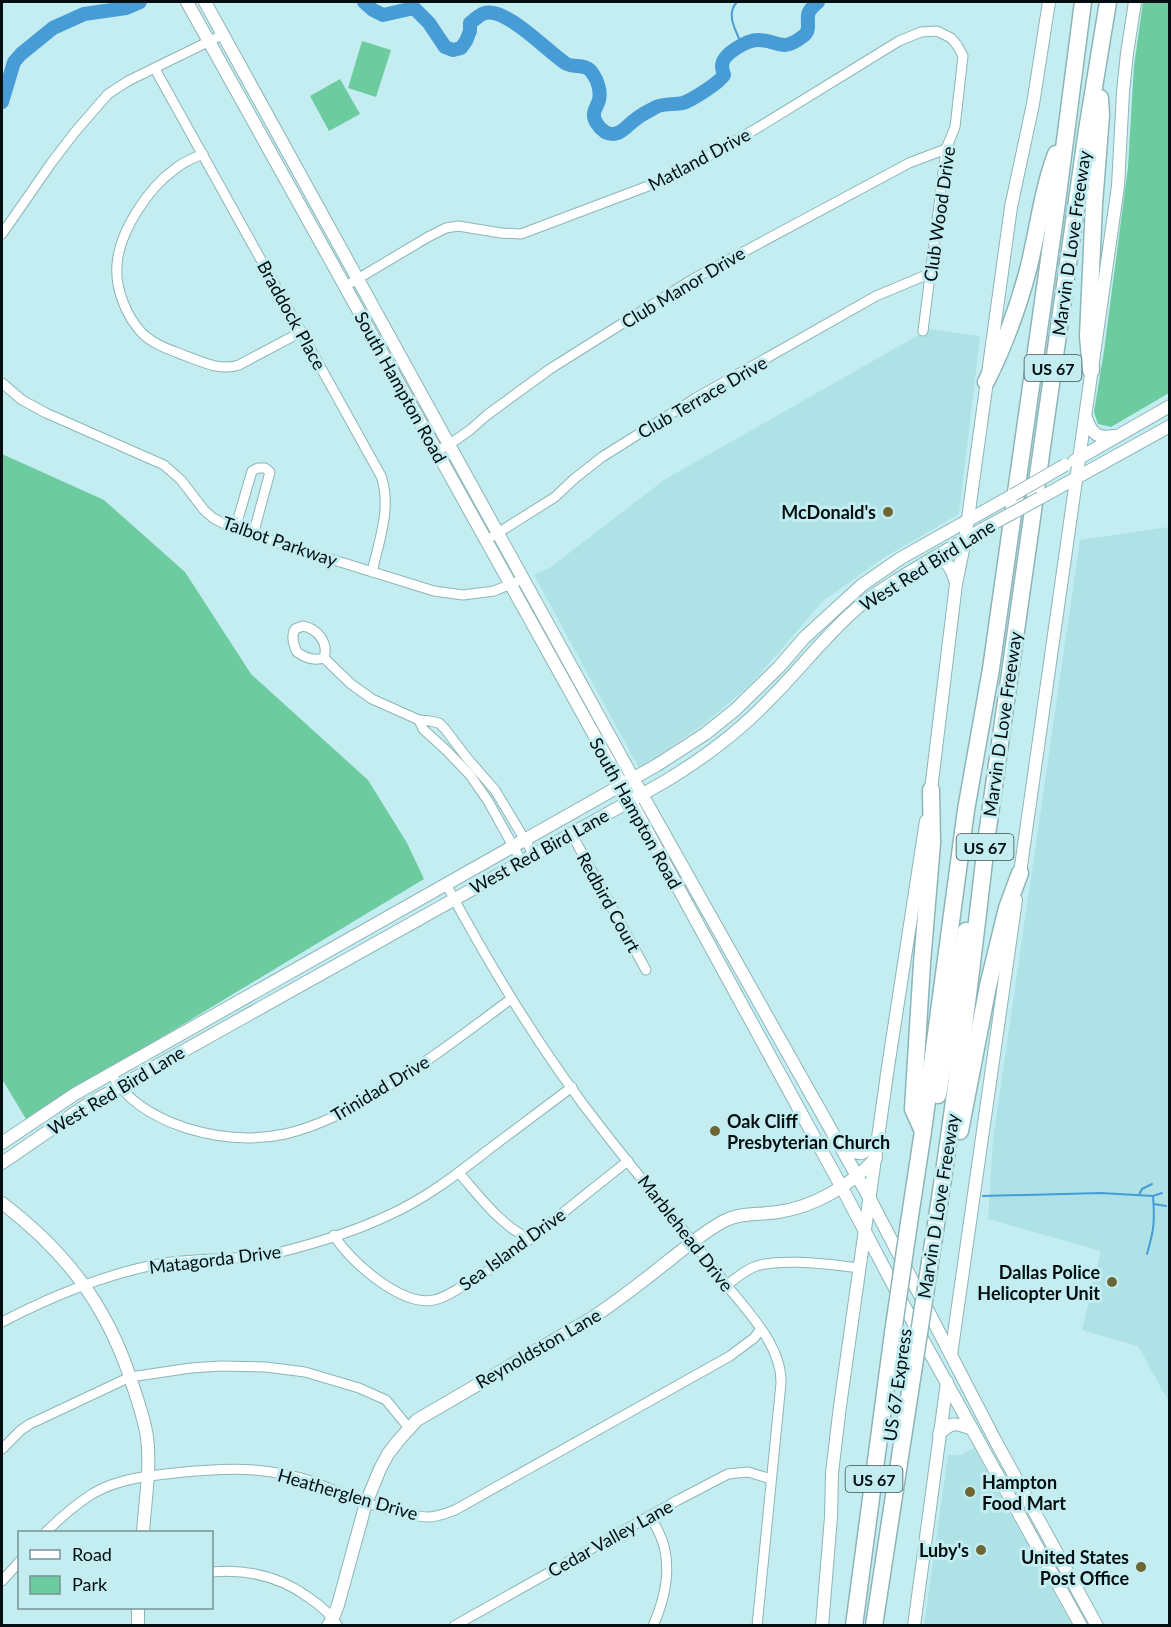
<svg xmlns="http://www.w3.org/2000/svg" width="1171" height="1627" font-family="Lato,sans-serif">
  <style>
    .built { fill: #aee2e6 }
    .green { fill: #6dcba0 }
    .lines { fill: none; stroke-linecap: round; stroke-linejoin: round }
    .stream { stroke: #479cd6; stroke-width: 2 }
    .river { stroke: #479cd6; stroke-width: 14 }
    .street-casing { stroke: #8cb5b8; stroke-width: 11 }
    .secondary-casing { stroke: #8cb5b8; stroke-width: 14 }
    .highway-casing { stroke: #8cb5b8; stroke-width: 19 }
    .street { stroke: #fff; stroke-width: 9 }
    .secondary { stroke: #fff; stroke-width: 12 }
    .highway { stroke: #fff; stroke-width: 16 }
    .secondary-bridge-casing { stroke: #8cb5b8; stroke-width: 14; stroke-linecap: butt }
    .highway-bridge-casing { stroke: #8cb5b8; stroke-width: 19; stroke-linecap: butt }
    .secondary-bridge { stroke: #fff; stroke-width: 12 }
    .highway-bridge { stroke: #fff; stroke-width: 16 }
    .poi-dot { fill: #6c6632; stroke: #c3edf0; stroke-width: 2 }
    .labels { text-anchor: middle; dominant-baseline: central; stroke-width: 6; stroke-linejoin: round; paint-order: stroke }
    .shield { fill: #c3edf0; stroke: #3c5153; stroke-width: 1.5 }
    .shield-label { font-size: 16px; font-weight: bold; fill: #020e10 }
    .street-label { font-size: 18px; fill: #020e10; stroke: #c3edf0 }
    .poi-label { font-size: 18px; font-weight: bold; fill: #020e10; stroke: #c3edf0; text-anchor: end }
  </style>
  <rect width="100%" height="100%" fill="#c3edf0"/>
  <!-- built -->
  <g class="built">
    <path d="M929,329L980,336L959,514L883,558L823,601L751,684L704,724L639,768L534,575L551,567L664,480Z"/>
    <path d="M1169,527H1170L1169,1402L1138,1346L1082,1330L1101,1251L988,1219L993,1139L1080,540Z"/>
    <path d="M974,1448L1072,1625H924L948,1455H961Z"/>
  </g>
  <!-- green -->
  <g class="green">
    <path d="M1143,2H1169V393L1111,427L1098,424L1094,412L1104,351L1128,167L1134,66Z"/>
    <path d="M362,41L391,50L376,97L348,88Z"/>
    <path d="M340,79L360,114L329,131L310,96Z"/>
    <path d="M2,454L104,500L185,572L251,674L368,780L407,843L424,879L26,1119L2,1079Z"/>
  </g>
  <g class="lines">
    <!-- stream -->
    <g class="stream">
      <path d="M737,2C725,14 736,31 742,45"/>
      <path d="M1139,1195L1142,1189L1152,1184"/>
      <path d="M983,1196L1101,1193L1153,1196L1162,1193"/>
      <path d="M1154,1204L1166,1206"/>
      <path d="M1147,1254C1154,1230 1155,1221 1153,1196"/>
    </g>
    <!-- river -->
    <g class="river">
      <path d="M364,2L373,10L383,15L414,8L429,23L445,47L453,50L461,48L466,41L470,31V23C475,19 479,15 485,13C506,7 547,51 565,63C574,69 586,62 593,74C598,81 601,92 599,100C598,104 595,108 594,113C593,120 599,128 605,132C619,139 626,126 636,119C642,114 649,111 656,107C664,103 674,105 683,103C692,100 719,83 724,75C723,72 722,69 722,66C722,54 747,40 758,40C778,40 781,53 802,37C811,31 807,25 808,16C808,10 814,6 818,2"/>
      <path d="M2,102L14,62L21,54L53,28L84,14L126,8L140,2"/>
    </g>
    <defs>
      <g id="street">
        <path d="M155,69L381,476C392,507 379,541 372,572"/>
        <path d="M203,154C193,158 183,162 175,169C148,188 119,232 117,265C115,288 126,316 142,333C154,345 171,350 186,356C205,363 220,371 239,365L301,332"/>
        <path d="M2,234L52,162L75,132L108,94L128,81L224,34"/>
        <path d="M344,287L428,237L446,228L458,226L501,233L521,234L672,177L759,127L899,41L921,32L937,31L951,38L957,45L963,56L955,127L946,149L923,331"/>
        <path d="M2,383L22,400L46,413L164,465L181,480L204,510L213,518L234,529L434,591L463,595L494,591L516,582"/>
        <path d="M437,451L450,444L470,430L487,415L550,369L693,279L909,163L946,149"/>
        <path d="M235,529L252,471L258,468H265L270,472L253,535"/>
        <path d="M493,536L555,497L574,479L602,457L696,398L876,296L931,273"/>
        <path d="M303,626C318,629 329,643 324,658C314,661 305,658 297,652C293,644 291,636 295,629Z"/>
        <path d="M324,658L351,684L372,699L419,720L430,721L439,723L445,729L467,758L495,790L534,855"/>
        <path d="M419,720L423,729L447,751L470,775L488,801L522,862"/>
        <path d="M571,833L646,970"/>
        <path d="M446,884C492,970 542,1053 602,1129C642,1181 685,1230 724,1282C746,1310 782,1345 781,1383L757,1626"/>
        <path d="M111,1073C126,1101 156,1118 186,1128C218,1138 252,1141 285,1134C320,1126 351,1109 380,1091C426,1063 468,1031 511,999"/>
        <path d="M459,1173C480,1197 501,1226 530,1239"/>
        <path d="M334,1235C349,1261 402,1307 434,1300C444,1298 454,1291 463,1286C494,1269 521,1246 549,1224C575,1203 601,1182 628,1161"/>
        <path d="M727,1285C735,1279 744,1271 754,1267C779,1257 833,1265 860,1268"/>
        <path d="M2,1322C52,1296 108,1273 164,1263C201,1257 240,1261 277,1253C313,1244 356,1231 389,1215C425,1199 457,1174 488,1150C516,1129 544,1108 572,1087"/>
        <path d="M2,1449L21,1430L30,1424L130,1377L191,1368L221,1366L266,1367L305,1372L359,1388L386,1400L409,1428"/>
        <path d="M650,1516C656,1526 663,1538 665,1551C670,1575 663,1603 653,1626"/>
        <path d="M46,1532C60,1518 75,1505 92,1494C117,1479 146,1476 175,1473C224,1468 263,1466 311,1481C330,1488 348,1497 366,1503C378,1507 390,1510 402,1513C411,1515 420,1517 429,1517C438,1517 447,1513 455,1510L730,1356L754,1338L761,1329"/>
        <path d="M212,1572C247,1569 279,1576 308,1597C320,1605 330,1613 338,1626"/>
        <path d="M2,1581L20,1561"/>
        <path d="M454,1626L678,1500L728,1474L748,1472L771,1479"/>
      </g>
      <g id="secondary">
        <path d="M187,2L622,785L841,1186L908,1313L1081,1626"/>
        <path d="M205,2L645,800L870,1199L995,1440L1097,1626"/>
        <path d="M1086,418C1092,434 1097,439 1115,436"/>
        <path d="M1074,461L1170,406"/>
        <path d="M1040,498L1170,426"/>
        <path d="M930,560C947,556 952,569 956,583"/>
        <path d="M930,798L956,584L965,540L1011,207L1033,104L1049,2"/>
        <path d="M1019,880L1118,186L1123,92L1127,53L1135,2"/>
        <path d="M2,1143L75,1094L657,765L705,734L735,710L779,667L804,638L862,585L901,558L1013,495"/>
        <path d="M840,1143C857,1156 863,1158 877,1140"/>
        <path d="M2,1163L85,1106L664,782C704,758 739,732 771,698C800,669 825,636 856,609C868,598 883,589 897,580C925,562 954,546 983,529"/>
        <path d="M2,1203C65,1251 106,1304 131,1380C137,1399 144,1417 147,1437C151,1469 145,1501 143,1532"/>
        <path d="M951,1355L1016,900"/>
        <path d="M939,1434C952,1421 955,1423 972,1429"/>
        <path d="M138,1626V1608"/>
        <path d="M328,1626L333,1618L338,1605L366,1503L380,1469L388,1454L398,1441L417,1420L592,1318C620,1299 646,1279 672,1258C689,1245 705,1231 724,1221C741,1212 759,1215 778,1212C814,1207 851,1185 876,1158"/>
        <path d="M822,1626L831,1517L832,1473L840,1406L888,1067L926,821"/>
        <path d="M914,1626L947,1382"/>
      </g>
      <g id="highway">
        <path d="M1091,370L1088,336L1094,204L1101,115L1100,98"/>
        <path d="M986,382C1004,346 1018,308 1028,270C1038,231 1042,191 1056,154"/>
        <path d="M938,1095L966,931"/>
        <path d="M922,1129L913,1109L922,963L932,843L931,790"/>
        <path d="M960,1131L988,986L1007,908L1020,873"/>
        <path d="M909,1223L923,1131L966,810L991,669L1056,210L1083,2"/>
        <path d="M930,1262C953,1120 971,978 987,835L1087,130L1108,2"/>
        <path d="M854,1626L893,1333"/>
        <path d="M874,1626L913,1372"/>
      </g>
    </defs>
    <!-- street casing -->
    <use href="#street" class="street-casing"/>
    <!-- secondary casing -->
    <use href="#secondary" class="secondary-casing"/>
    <!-- highway casing -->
    <use href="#highway" class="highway-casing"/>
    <!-- street -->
    <use href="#street" class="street"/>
    <!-- secondary -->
    <use href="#secondary" class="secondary"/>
    <!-- highway -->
    <use href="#highway" class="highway"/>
    <defs>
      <g id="secondary-bridge">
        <path d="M1013,495L1065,465"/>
        <path d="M983,529L1040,498"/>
      </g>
      <g id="highway-bridge">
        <path d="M893,1333L909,1223"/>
        <path d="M913,1372L930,1262"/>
      </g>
    </defs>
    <!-- secondary-bridge casing -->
    <use href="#secondary-bridge" class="secondary-bridge-casing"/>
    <!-- highway-bridge casing -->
    <use href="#highway-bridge" class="highway-bridge-casing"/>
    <!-- secondary-bridge -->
    <use href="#secondary-bridge" class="secondary-bridge"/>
    <!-- highway-bridge -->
    <use href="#highway-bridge" class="highway-bridge"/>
  </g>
  <!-- markers -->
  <g class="poi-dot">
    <circle cx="888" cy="512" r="6"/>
    <circle cx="715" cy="1131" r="6"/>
    <circle cx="1112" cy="1282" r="6"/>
    <circle cx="970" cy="1492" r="6"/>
    <circle cx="981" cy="1550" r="6"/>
    <circle cx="1141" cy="1567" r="6"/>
  </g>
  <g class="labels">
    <!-- shield labels -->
    <g class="shield">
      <rect x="1024.5" y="355" width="57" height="26" rx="4.5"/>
      <rect x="956.5" y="834" width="57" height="26" rx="4.5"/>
      <rect x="845.5" y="1466" width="57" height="26" rx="4.5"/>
    </g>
    <g class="shield-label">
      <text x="1053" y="368">US 67</text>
      <text x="985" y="847">US 67</text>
      <text x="874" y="1479">US 67</text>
    </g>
    <!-- street labels -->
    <g class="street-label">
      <text transform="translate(699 159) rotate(-28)">Matland Drive</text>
      <text transform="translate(939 214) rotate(-82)">Club Wood Drive</text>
      <text transform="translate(1071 243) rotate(-82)">Marvin D Love Freeway</text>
      <text transform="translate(683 287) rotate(-31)">Club Manor Drive</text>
      <text transform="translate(292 315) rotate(61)">Braddock Place</text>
      <text transform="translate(401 387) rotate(61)">South Hampton Road</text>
      <text transform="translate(702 397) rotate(-30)">Club Terrace Drive</text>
      <text transform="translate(280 541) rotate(19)">Talbot Parkway</text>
      <text transform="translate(927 565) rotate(-32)">West Red Bird Lane</text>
      <text transform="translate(1002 724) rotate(-82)">Marvin D Love Freeway</text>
      <text transform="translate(636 813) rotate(61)">South Hampton Road</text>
      <text transform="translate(539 851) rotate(-29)">West Red Bird Lane</text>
      <text transform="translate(609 902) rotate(61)">Redbird Court</text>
      <text transform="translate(380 1088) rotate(-31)">Trinidad Drive</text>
      <text transform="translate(116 1090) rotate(-31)">West Red Bird Lane</text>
      <text transform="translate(938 1206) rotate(-81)">Marvin D Love Freeway</text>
      <text transform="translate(686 1233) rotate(52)">Marblehead Drive</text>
      <text transform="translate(512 1249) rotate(-36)">Sea Island Drive</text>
      <text transform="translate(215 1259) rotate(-7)">Matagorda Drive</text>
      <text transform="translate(538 1348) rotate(-30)">Reynoldston Lane</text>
      <text transform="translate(897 1385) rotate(-82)">US 67 Express</text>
      <text transform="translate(348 1494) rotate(16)">Heatherglen Drive</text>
      <text transform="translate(610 1538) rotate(-29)">Cedar Valley Lane</text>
    </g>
    <!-- poi labels -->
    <g class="poi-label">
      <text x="876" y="512">McDonald's</text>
      <text x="727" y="1121" text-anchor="start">Oak Cliff<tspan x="727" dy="21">Presbyterian Church</tspan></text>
      <text x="1100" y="1272">Dallas Police<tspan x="1100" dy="21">Helicopter Unit</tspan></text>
      <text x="982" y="1482" text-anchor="start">Hampton<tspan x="982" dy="21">Food Mart</tspan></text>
      <text x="969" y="1550">Luby's</text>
      <text x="1129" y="1557">United States<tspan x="1129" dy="21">Post Office</tspan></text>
    </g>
  </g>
  <!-- border -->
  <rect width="1171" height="1627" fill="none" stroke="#020e10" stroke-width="6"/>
  <!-- legend -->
  <rect x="18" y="1531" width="195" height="78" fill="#c3edf0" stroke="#769496" stroke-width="1.5"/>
  <rect x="30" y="1550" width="30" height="9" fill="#ffffff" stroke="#769496" stroke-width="1.5"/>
  <text x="72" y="1561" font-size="18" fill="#020e10">Road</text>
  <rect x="30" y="1576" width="30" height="18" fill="#6dcba0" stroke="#769496" stroke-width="1.5"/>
  <text x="72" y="1591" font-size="18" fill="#020e10">Park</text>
</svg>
